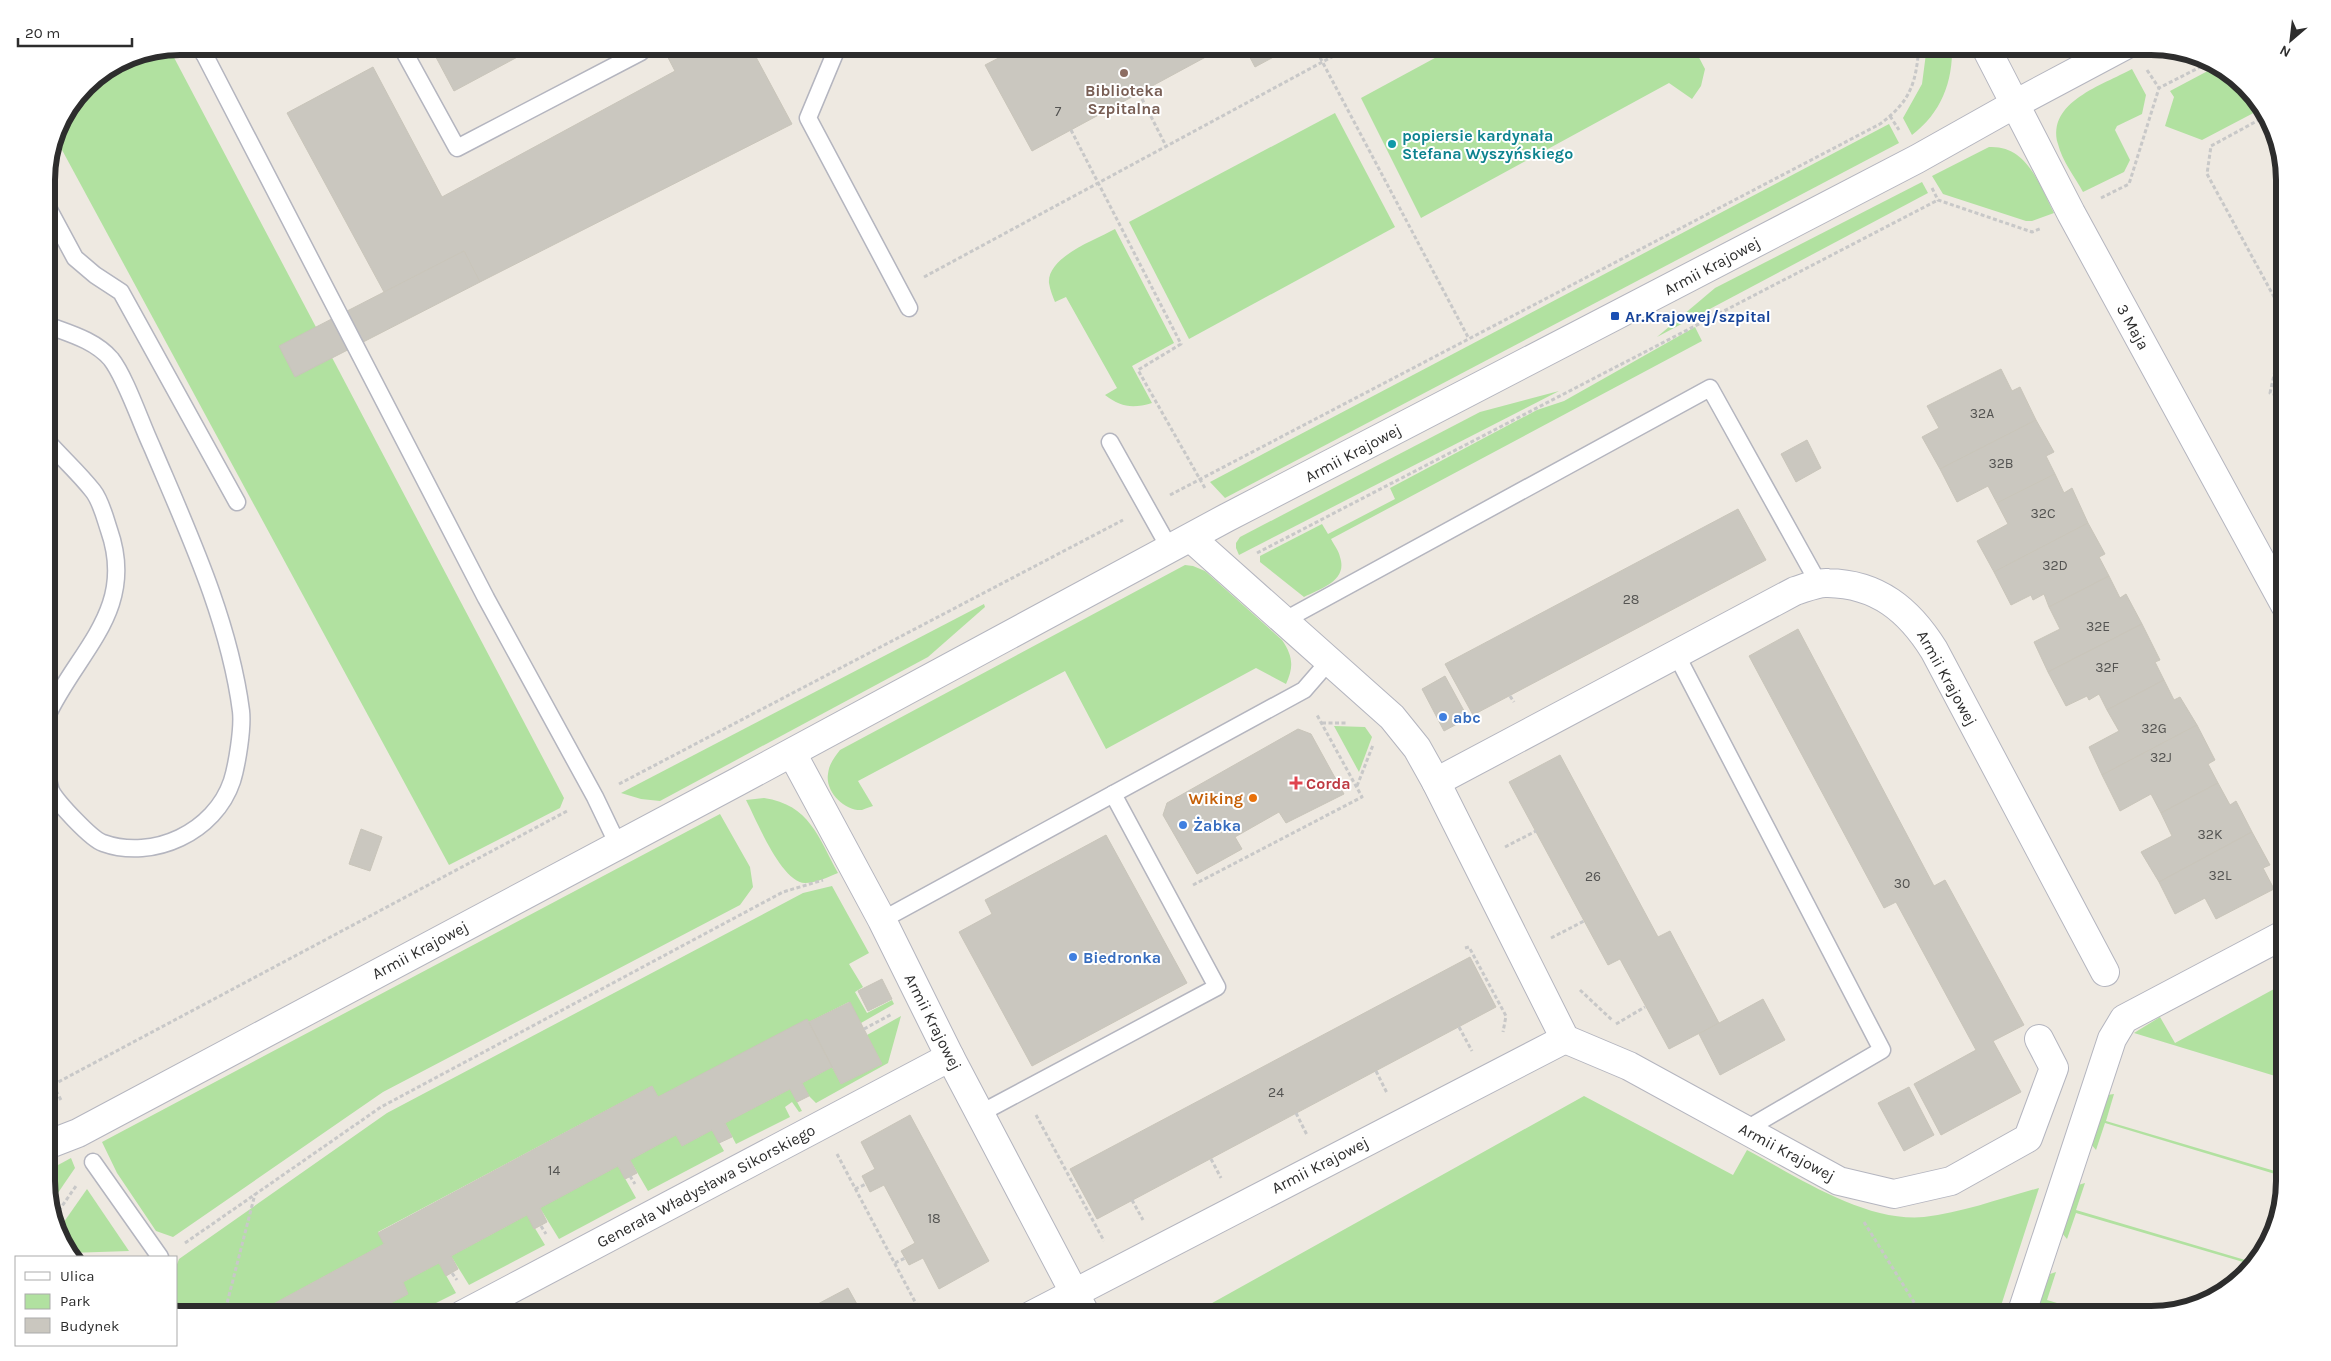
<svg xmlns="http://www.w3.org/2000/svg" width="2331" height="1361" font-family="Karla,sans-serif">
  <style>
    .green { fill: #b1e1a0 }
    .building { fill: #cac7bf; stroke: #c9c5ba }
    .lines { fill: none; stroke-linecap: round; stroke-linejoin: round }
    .lane-casing { stroke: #b4b5bf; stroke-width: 19 }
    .street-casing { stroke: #b4b5bf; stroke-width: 30 }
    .path { stroke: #c8c8c8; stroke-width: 3; stroke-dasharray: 4 2.5; stroke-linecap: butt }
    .lane { stroke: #fff; stroke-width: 16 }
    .street { stroke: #fff; stroke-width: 28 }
    .education-dot { fill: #8d6e63; stroke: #fff; stroke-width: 2 }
    .culture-dot { fill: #0f9aa8; stroke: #fff; stroke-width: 2 }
    .transit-dot { fill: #1a4fb4; stroke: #fff; stroke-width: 2 }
    .shop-dot { fill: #3f7fe0; stroke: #fff; stroke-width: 2 }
    .health-dot { fill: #e0444e; stroke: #fff; stroke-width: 2 }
    .food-dot { fill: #e8710a; stroke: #fff; stroke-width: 2 }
    .labels { text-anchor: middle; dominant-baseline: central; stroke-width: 4; stroke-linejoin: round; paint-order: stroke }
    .number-label { font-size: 14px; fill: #545452 }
    .education-label { font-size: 16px; font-weight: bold; fill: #785e54; stroke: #fff }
    .culture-label { font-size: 16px; font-weight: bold; fill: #0d838f; stroke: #fff; text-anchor: start }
    .street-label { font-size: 16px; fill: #2d2d2d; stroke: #fff }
    .transit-label { font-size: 16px; font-weight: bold; fill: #164399; stroke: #fff; text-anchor: start }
    .shop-label { font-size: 16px; font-weight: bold; fill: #366cbe; stroke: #fff; text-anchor: start }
    .health-label { font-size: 16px; font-weight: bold; fill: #be3a42; stroke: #fff; text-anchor: start }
    .food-label { font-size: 16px; font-weight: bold; fill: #c56008; stroke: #fff; text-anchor: end }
    .rim { fill: none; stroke: #2d2d2d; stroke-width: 6 }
  </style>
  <rect width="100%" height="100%" fill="#eee9e1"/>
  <!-- green -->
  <g class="green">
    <path d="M1457,46H1693L1705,69L1701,86L1692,99L1669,83L1421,218L1361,98Z"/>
    <path d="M1927,46H1952C1953,82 1941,113 1912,135L1903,118L1922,84Z"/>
    <path d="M169,48L564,798L560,808L449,865L55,137L57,129L86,85L129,56Z"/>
    <path d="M2219,65L2263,108L2202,140L2165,126L2174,97L2170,91Z"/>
    <path d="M2132,69L2146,95L2142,114L2117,126L2115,130L2130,160L2124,172L2083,192C2075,177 2062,161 2058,144C2046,102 2103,85 2132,69Z"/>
    <path d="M1335,113L1395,227L1189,339L1129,222Z"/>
    <path d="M1889,124L1899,143L1225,498L1210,482Z"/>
    <path d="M1989,147C2027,145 2039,184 2054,213L2032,221H2026L1943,194L1932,176Z"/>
    <path d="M1922,182L1928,193L1657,337L1715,288Z"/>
    <path d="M1115,229L1174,343L1132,366L1152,403C1132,409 1121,407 1105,395L1117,388L1066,297L1055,302C1053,297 1050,290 1049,283C1047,257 1095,240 1115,229Z"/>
    <path d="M1695,327L1702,341L1331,539C1334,545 1339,551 1340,557C1348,581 1321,588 1304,597L1260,562V556L1322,524L1328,534L1395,499L1390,488L1537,410L1564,401Z"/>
    <path d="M1559,391L1239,555L1236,548V543L1240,537L1480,412Z"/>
    <path d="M1185,565L1193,566L1205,571L1282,640C1293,656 1294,667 1286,684L1256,668L1106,749L1065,671L858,781L873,806C869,807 865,809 862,810C844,811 825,791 828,774C829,764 834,758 840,750Z"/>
    <path d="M984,604L985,607L928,657L660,801L641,799L621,793Z"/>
    <path d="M1334,726L1365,727L1372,737L1359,772Z"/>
    <path d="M764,798C810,805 818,837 838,873C828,877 816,883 805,883C781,882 756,819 746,800Z"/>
    <path d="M720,814L750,867L753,887L740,905L383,1092L173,1237L156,1231L117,1173L102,1142Z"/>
    <path d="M832,886L869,953L849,964L863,987L855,992L867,1013L892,1000L894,1004L861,1023L849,1002L809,1022L807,1020L658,1097L652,1086L378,1232L384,1244L253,1315H190L176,1310V1267L179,1259L387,1113L803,893Z"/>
    <path d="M2285,983V1079L2134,1033L2160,1017L2175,1043Z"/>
    <path d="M901,1016L888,1063L816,1103L809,1096L802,1083L832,1067L841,1084L882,1064L867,1035Z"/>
    <path d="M790,1089L802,1111L799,1112L792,1102L785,1107L790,1117L736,1144L725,1123Z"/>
    <path d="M2114,1094L2106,1121L2285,1174V1177L2105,1123L2096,1150L2091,1144L2107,1095Z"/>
    <path d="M1584,1096L1733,1175L1747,1150C1798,1177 1864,1222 1924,1217C1962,1213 2001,1198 2039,1188L1998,1315H1197L1196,1312Z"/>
    <path d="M712,1130L724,1151L648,1191L630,1160L676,1135L682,1146Z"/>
    <path d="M71,1158L75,1168L51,1203L47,1189V1171Z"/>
    <path d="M618,1166L636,1198L559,1239L540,1208Z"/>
    <path d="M2085,1183L2076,1210L2252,1262L2250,1264L2076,1213L2067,1239L2062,1233L2078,1185Z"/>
    <path d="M87,1189L129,1251L69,1253L64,1248L59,1229Z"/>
    <path d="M527,1215L545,1245L469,1285L451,1256Z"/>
    <path d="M439,1263L456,1293L412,1315H378L376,1311L408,1294L403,1282Z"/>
    <path d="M2056,1272L2047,1300L2097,1315H2084L2046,1304L2042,1315H2035L2050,1274Z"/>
  </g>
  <!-- building -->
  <g class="building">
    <path d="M430,46H538L454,91Z"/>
    <path d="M662,46H750L792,124L480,282L464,251L384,292L287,113L373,67L442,197L675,71Z"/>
    <path d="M1022,46H1226L1032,151L985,65Z"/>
    <path d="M1244,46H1294L1255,67Z"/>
    <path d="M464,251L480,282L295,377L279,346Z"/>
    <path d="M2001,369L2012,391L2020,387L2036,420L1940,469L1922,437L1939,428L1927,406Z"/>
    <path d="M2036,420L2054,452L2046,456L2055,474L1997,503L1988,486L1957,502L1940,469Z"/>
    <path d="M1807,440L1821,468L1796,482L1781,454Z"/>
    <path d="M2055,474L2064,493L2072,488L2088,523L1994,572L1977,541L2008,524L1997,503Z"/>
    <path d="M1738,509L1766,560L1473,715L1445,664Z"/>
    <path d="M2088,523L2105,554L2099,557L2109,576L2049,607L2044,594L2033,600L2031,595L2011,605L1994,572Z"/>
    <path d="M2109,576L2120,598L2126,594L2142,624L2048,672L2034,642L2060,629L2049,607Z"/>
    <path d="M2142,624L2160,660L2155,662L2164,680L2107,710L2099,694L2089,700L2087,696L2066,706L2048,672Z"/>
    <path d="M1798,629L1934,886L1945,880L2024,1025L1993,1041L2021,1092L1941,1135L1914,1084L1976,1050L1896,902L1884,908L1749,656Z"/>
    <path d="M1445,676L1468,718L1444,731L1422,689Z"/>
    <path d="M2164,680L2174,700L2180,697L2197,725L2102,775L2089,747L2119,731L2107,710Z"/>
    <path d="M2197,725L2215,760L2208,764L2218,783L2161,813L2151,794L2120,811L2102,775Z"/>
    <path d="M1298,729L1311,734L1344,794L1286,823L1279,812L1235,837L1242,849L1197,874L1163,815L1167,803Z"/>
    <path d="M1560,755L1658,937L1670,931L1719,1023L1669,1049L1620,959L1608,965L1509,782Z"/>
    <path d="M2218,783L2230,805L2236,801L2252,832L2159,882L2141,852L2172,836L2161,813Z"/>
    <path d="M361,829L382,837L370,871L349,864Z"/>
    <path d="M2252,832L2270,865L2263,868L2274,889L2216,919L2205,898L2175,914L2159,882Z"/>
    <path d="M1106,835L1187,983L1032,1066L959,932L992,914L985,900Z"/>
    <path d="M1470,957L1496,1007L1097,1219L1070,1169Z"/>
    <path d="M882,979L892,999L868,1011L858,991Z"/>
    <path d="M1763,999L1785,1040L1720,1075L1699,1034Z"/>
    <path d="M850,1002L882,1064L841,1084L809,1022Z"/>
    <path d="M807,1019L832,1067L802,1083L809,1096L797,1102L790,1089L725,1123L732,1137L719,1143L712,1130L682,1146L676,1135L630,1160L637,1173L625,1179L618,1166L540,1208L547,1222L534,1229L527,1215L451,1256L458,1269L446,1276L439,1263L403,1282L408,1294L376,1311L378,1315H253L384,1244L378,1233L652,1086L658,1097Z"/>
    <path d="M1909,1087L1934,1135L1904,1151L1878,1103Z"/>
    <path d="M910,1115L989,1261L939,1289L923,1258L909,1265L901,1251L915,1243L884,1185L870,1192L862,1176L875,1169L861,1142Z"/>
    <path d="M848,1288L863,1315H797Z"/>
  </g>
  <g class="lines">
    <defs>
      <g id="lane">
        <path d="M200,46L486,598L595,797L618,845"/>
        <path d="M401,46L457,148L641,52"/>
        <path d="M838,46L808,118L909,308"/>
        <path d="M204,54L217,46"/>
        <path d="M47,206L75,258L95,275L121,292L237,502"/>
        <path d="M47,325C68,333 95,340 111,359C126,378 141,424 152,447C188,532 229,619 241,711C243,728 237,765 232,781C215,832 153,861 103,843C91,839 57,802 51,791C49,786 48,778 47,772"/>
        <path d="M47,441C62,458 79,473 93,491C101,501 105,518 109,530C137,610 78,650 47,716"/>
        <path d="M1110,442L1170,549"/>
        <path d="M1285,620L1710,388L1819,584"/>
        <path d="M1676,654L1882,1050L1745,1130"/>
        <path d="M882,920L1304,690L1330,660"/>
        <path d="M981,1113L1217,987L1113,794"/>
        <path d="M93,1162L160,1257"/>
      </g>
      <g id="street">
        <path d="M1985,46L2071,213L2285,605"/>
        <path d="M1191,538L1392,717L1417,748L1436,782L1565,1039L1629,1066L1839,1181L1894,1194L1951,1181L2028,1138L2054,1068L2039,1039"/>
        <path d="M792,753L882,920L950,1057L1086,1315"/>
        <path d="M1436,782L1795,591C1805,588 1818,582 1828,583C1878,584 1909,610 1934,650L2105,972"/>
        <path d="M47,1145L78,1133L737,782L1226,518L1917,159L2015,104L2124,46"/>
        <path d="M462,1315L950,1057"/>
        <path d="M1032,1315L1565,1039"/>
        <path d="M2021,1315L2112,1039L2124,1019L2285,934"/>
      </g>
    </defs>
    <!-- lane casing -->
    <use href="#lane" class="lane-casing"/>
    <!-- street casing -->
    <use href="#street" class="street-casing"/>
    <!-- path -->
    <g class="path">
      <path d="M1314,46L1469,339"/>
      <path d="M2147,70L2159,88"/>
      <path d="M1139,93L1166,146"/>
      <path d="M1890,116L1899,130"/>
      <path d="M2266,116L2211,146L2207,174L2285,317"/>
      <path d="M1071,130L1181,344L1138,370L1206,490"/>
      <path d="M1932,188L1938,200L2032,232L2042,228"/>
      <path d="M2101,198L2129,184L2159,88L2210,62"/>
      <path d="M924,277L1352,46"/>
      <path d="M2285,326L2270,393L2285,397"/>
      <path d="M1170,495L1880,124C1911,101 1916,83 1919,46"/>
      <path d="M1257,553L1938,200"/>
      <path d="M1510,696L1514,702"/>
      <path d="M1322,723H1348"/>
      <path d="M619,784L1123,520"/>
      <path d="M1357,786L1373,745"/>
      <path d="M1505,847L1536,831"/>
      <path d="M1193,885L1362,797L1317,715"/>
      <path d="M1551,938L1584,921"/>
      <path d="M1465,948L1469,947L1506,1016L1503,1032"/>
      <path d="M1580,990L1612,1020"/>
      <path d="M1616,1024L1645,1007"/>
      <path d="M1459,1027L1472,1051"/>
      <path d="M864,1029L892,1014"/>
      <path d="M1376,1071L1387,1093"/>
      <path d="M53,1085L62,1102"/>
      <path d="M47,1088L569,810"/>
      <path d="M1296,1113L1307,1135"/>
      <path d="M1036,1115L1104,1241"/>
      <path d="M837,1154L922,1315"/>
      <path d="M1211,1159L1221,1178"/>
      <path d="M630,1176L635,1184"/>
      <path d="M855,1189L866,1184"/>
      <path d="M1132,1200L1143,1220"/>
      <path d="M55,1216L76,1186"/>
      <path d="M1864,1222L1922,1315"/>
      <path d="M541,1226L546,1234"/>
      <path d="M185,1243L381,1107L783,892L823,880"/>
      <path d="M895,1263L905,1258"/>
      <path d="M452,1273L457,1280"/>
      <path d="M224,1315L255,1194"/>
      <path d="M420,1315L429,1310"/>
    </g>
    <!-- lane -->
    <use href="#lane" class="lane"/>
    <!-- street -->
    <use href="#street" class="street"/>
  </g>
  <!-- markers -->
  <circle class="education-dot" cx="1124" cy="73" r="5"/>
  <circle class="culture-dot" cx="1392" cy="144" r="5"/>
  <rect class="transit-dot" x="1610" y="311" width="10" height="10" rx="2.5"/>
  <g class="shop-dot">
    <circle cx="1443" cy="717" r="5"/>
    <circle cx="1183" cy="825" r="5"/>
    <circle cx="1073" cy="957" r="5"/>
  </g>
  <path class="health-dot" d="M1293.5 775.5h5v5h5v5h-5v5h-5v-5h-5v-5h5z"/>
  <circle class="food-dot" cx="1253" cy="798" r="5"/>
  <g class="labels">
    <!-- number labels -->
    <g class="number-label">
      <text x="1058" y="111">7</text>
      <text x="1982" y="413">32A</text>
      <text x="2001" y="463">32B</text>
      <text x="2043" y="513">32C</text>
      <text x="2055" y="565">32D</text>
      <text x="1631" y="599">28</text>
      <text x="2098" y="626">32E</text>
      <text x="2107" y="667">32F</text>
      <text x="2154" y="728">32G</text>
      <text x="2161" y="757">32J</text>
      <text x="2210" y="834">32K</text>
      <text x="2220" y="875">32L</text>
      <text x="1593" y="876">26</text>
      <text x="1902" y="883">30</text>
      <text x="1276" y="1092">24</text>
      <text x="554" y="1170">14</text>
      <text x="934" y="1218">18</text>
    </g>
    <!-- education labels -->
    <g class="education-label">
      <text x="1124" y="90">Biblioteka<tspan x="1124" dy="18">Szpitalna</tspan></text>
    </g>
    <!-- culture labels -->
    <g class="culture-label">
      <text x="1402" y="135">popiersie kardynała<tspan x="1402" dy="18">Stefana Wyszyńskiego</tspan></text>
    </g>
    <!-- street labels -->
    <g class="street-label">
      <text transform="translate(1712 266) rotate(-28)">Armii Krajowej</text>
      <text transform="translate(2133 327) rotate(61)">3 Maja</text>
      <text transform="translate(1353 453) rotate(-28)">Armii Krajowej</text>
      <text transform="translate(1947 678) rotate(61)">Armii Krajowej</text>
      <text transform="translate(420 950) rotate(-28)">Armii Krajowej</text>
      <text transform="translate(933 1022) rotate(63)">Armii Krajowej</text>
      <text transform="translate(1787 1152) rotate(28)">Armii Krajowej</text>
      <text transform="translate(1320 1165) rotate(-27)">Armii Krajowej</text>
      <text transform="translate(706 1186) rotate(-28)">Generała Władysława Sikorskiego</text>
    </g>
    <!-- transit labels -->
    <g class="transit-label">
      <text x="1625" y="316">Ar.Krajowej/szpital</text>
    </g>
    <!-- shop labels -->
    <g class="shop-label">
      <text x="1453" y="717">abc</text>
      <text x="1193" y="825">Żabka</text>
      <text x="1083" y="957">Biedronka</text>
    </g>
    <!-- health labels -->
    <g class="health-label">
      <text x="1306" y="783">Corda</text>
    </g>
    <!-- food labels -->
    <g class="food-label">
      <text x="1243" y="798">Wiking</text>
    </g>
  </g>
  <!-- crop -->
  <path d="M0 0H2331V1361H0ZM180 55H2151A125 125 0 0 1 2276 180V1181A125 125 0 0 1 2151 1306H180A125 125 0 0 1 55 1181V180A125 125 0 0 1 180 55Z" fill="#fff" fill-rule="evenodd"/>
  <path class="rim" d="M180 55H2151A125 125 0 0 1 2276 180V1181A125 125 0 0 1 2151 1306H180A125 125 0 0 1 55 1181V180A125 125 0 0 1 180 55Z"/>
  <!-- legend -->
  <rect x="15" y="1256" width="162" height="90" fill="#ffffff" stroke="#ababab"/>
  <rect x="25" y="1272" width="25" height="8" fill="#ffffff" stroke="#ababab"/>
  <text x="60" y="1281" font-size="15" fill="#2d2d2d">Ulica</text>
  <rect x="25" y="1294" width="25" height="15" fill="#b1e1a0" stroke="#ababab"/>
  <text x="60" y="1306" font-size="15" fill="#2d2d2d">Park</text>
  <rect x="25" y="1318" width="25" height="15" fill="#cac7bf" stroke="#ababab"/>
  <text x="60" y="1331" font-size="15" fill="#2d2d2d">Budynek</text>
  <!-- north arrow -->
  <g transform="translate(2291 40) rotate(208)" stroke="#ffffff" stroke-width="4" paint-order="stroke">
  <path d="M0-4L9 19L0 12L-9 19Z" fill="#2d2d2d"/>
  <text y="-8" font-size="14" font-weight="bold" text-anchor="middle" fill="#2d2d2d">N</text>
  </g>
  <!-- scale -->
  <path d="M18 38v8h114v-8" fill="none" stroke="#2d2d2d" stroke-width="2.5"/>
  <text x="25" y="38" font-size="15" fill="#2d2d2d" stroke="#ffffff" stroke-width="4" paint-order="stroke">20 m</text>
</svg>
